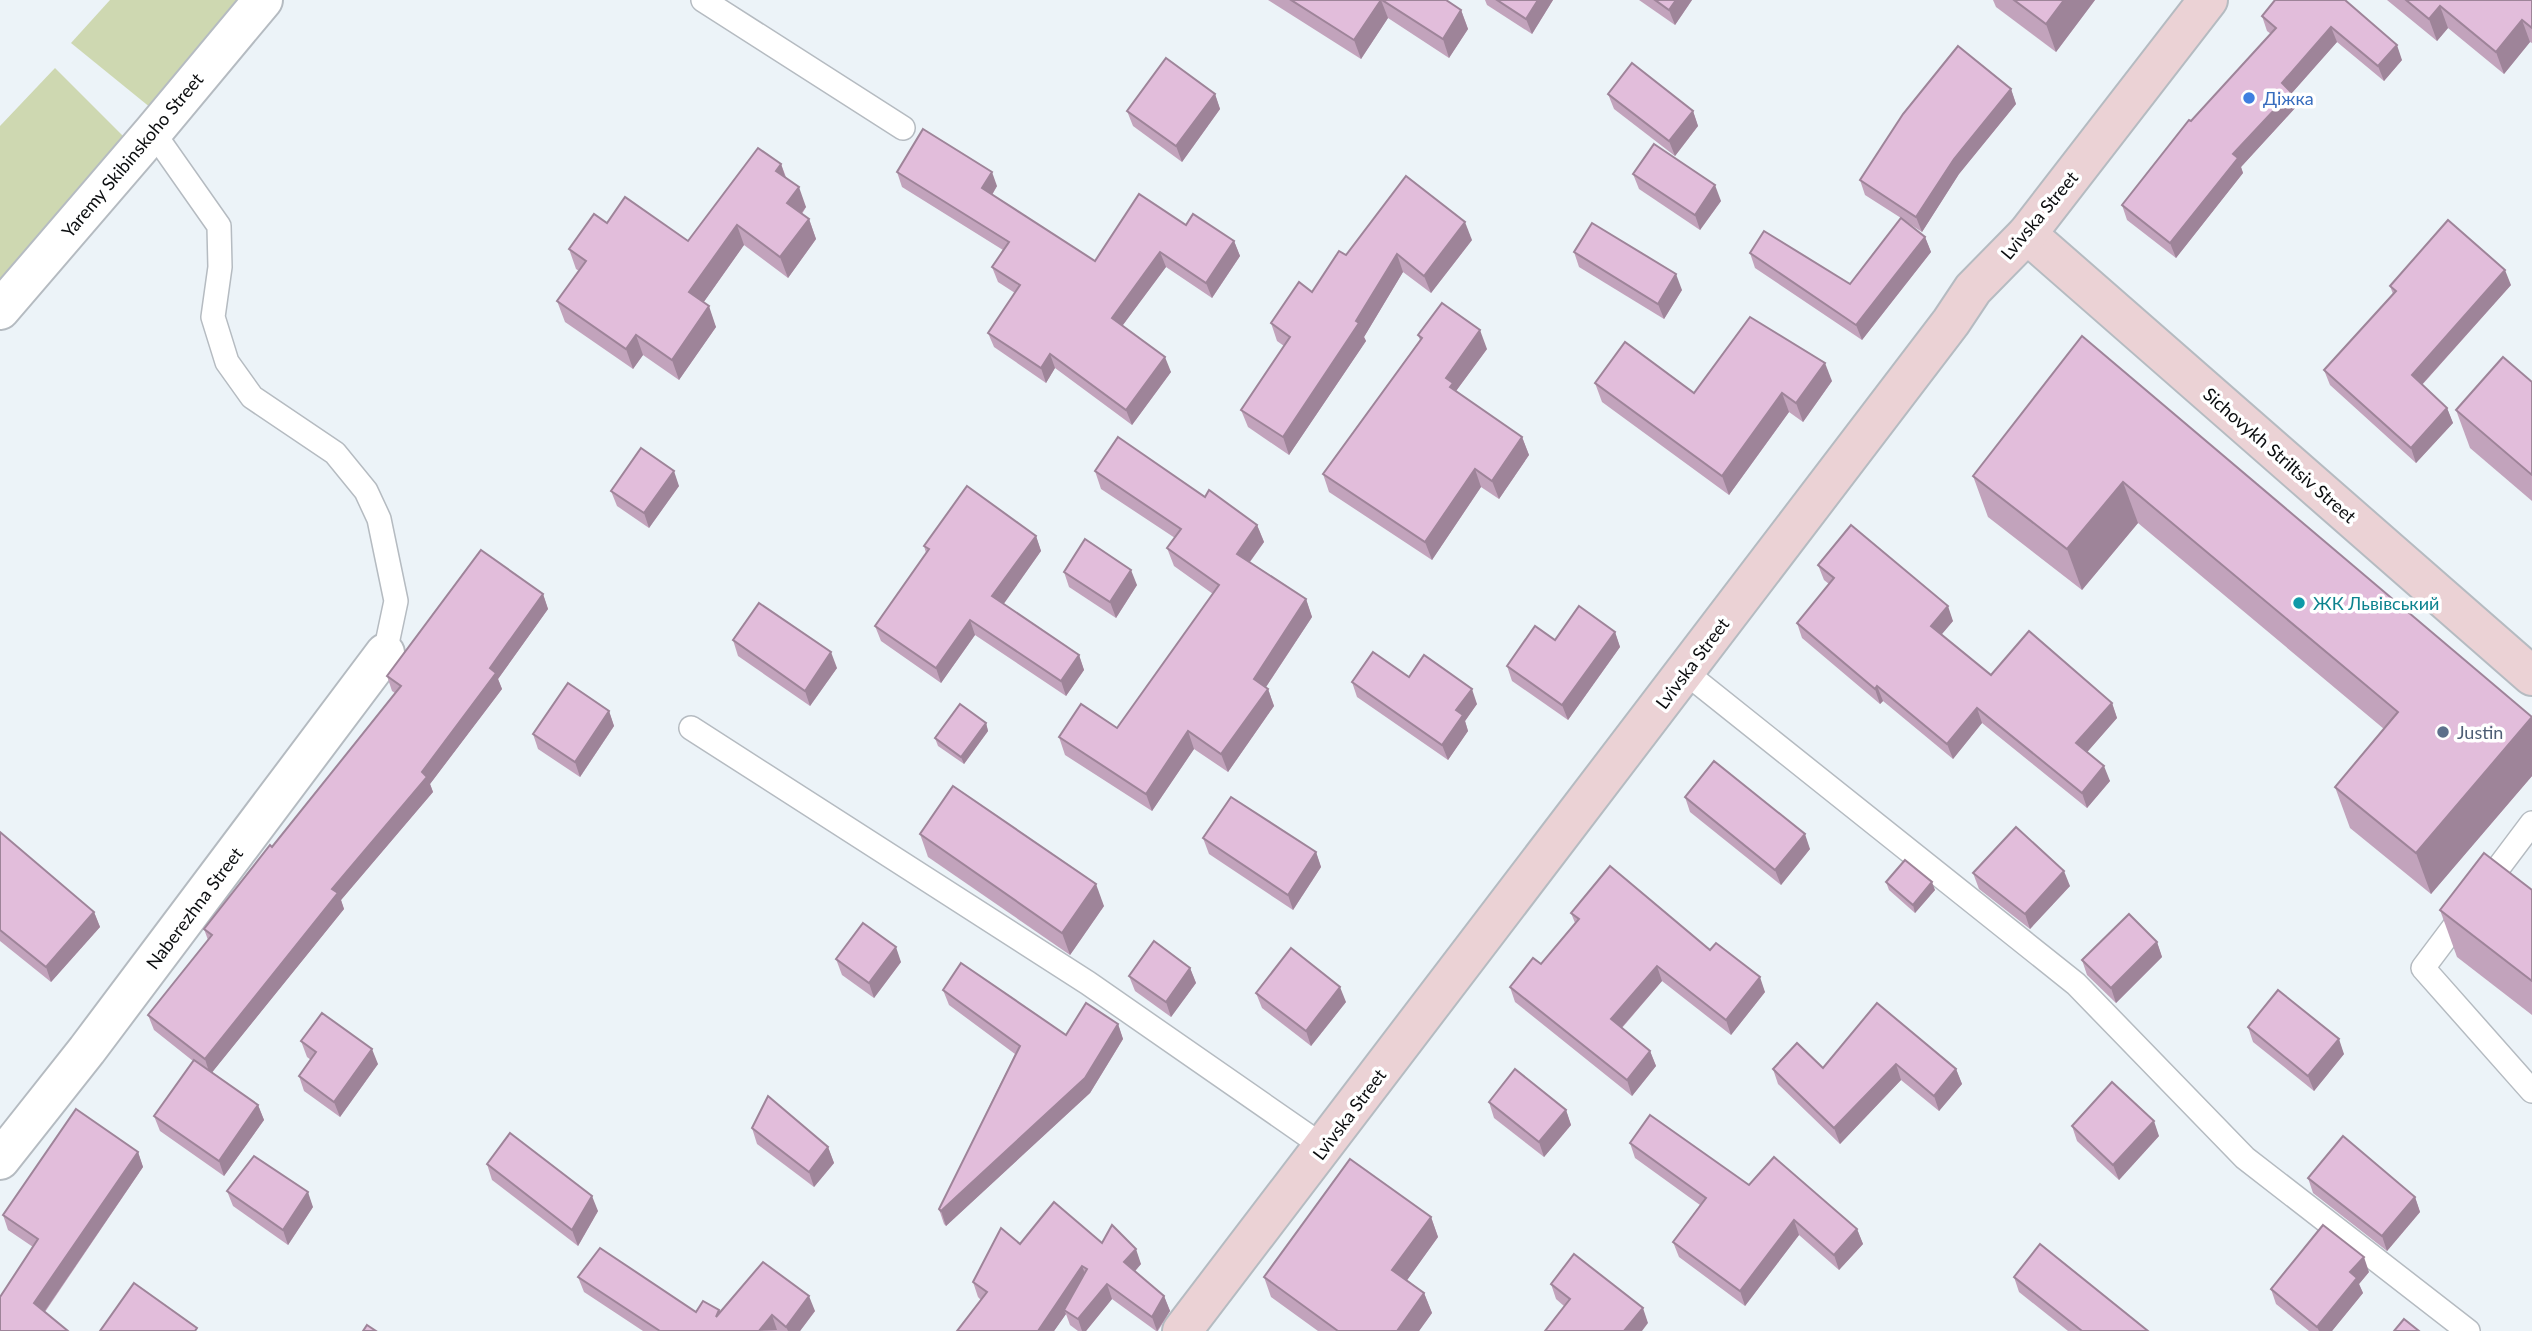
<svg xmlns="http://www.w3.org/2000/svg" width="2532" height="1331" font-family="Lato,sans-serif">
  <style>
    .green { fill: #ced8b1 }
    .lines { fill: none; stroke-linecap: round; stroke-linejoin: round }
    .lane-casing { stroke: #b5bbc1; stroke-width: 26 }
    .street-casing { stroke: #b5bbc1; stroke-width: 42 }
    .secondary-casing { stroke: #b5bbc1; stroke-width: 42 }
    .lane { stroke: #fff; stroke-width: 23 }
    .street { stroke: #fff; stroke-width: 38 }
    .secondary { stroke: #ebd2d5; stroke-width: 38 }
    .wall { fill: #c2a3bc }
    .shaded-wall { fill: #9e8499 }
    .building { fill: #e2bddb; stroke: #9e8499; stroke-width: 2 }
    .shop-dot { fill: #3f7fe0; stroke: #fff; stroke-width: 2.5 }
    .culture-dot { fill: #0f9aa8; stroke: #fff; stroke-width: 2.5 }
    .service-dot { fill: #5c6f8a; stroke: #fff; stroke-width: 2.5 }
    .labels { text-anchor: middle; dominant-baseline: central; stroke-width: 7; stroke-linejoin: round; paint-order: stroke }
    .shop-label { font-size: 18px; fill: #366cbe; stroke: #fff; text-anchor: start }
    .street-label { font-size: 18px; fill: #0b0d0f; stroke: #fff }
    .culture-label { font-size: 18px; fill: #0d838f; stroke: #fff; text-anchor: start }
    .service-label { font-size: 18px; fill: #4e5e75; stroke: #fff; text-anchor: start }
  </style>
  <rect width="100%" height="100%" fill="#ecf3f8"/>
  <!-- green -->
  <g class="green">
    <path d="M110,0H243L151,108L71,43Z"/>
    <path d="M55,68L126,139L0,280V126Z"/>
  </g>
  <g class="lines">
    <defs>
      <g id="lane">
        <path d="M703,0L903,128"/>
        <path d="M153,132L219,226L220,267L213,317L227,362L252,397L335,453L366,491L379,519L396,601L385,653"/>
        <path d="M1685,672L2076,984L2245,1158L2468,1331"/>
        <path d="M691,728L1088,983L1324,1147"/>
        <path d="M2532,823L2423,968L2532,1091"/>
      </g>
      <g id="street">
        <path d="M0,310L153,132L263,0"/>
        <path d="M0,1160L87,1050L385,653"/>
      </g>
      <g id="secondary">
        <path d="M2027,234L2532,676"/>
        <path d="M1182,1331L1951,322L1973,289L2027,234L2208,0"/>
      </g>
    </defs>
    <!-- lane casing -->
    <use href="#lane" class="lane-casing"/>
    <!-- street casing -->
    <use href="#street" class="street-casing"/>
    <!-- secondary casing -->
    <use href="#secondary" class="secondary-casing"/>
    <!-- lane -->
    <use href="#lane" class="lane"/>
    <!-- street -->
    <use href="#street" class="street"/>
    <!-- secondary -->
    <use href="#secondary" class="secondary"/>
  </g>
  <!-- wall -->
  <g class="wall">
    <path d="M1268,0H1446L1461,10L1468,29L1449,58L1388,18L1361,59Z"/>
    <path d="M1485,0H1553L1532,34L1487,5Z"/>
    <path d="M1639,0H1692L1675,25Z"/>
    <path d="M1993,0H2095L2056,52L1996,7Z"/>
    <path d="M2275,0L2402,60L2384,81L2337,42L2291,94L2296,107L2241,167L2243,173L2176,258L2127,220L2122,205L2191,121L2271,34L2267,31L2262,16Z"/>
    <path d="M2387,0H2532V43L2530,42L2504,74L2448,28L2437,41Z"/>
    <path d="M2011,89L2016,104L1959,174L1922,232L1905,221L1925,237L1931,252L1862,340L1755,268L1750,253L1850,284L1901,218L1865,195L1860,180Z"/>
    <path d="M1215,94L1220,109L1182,162L1133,126L1127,111Z"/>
    <path d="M1608,94L1693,111L1698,126L1675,156L1614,109Z"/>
    <path d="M781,164L786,177L806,207L802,214L809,219L816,239L788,278L744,245L703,303L716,327L679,380L643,355L633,369L565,322L557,301L579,271L576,269L569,249L607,223L688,241Z"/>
    <path d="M897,172L997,186L992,195L1095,261L1186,225L1234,241L1240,256L1212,298L1166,267L1122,326L1171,372L1132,425L1055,368L1046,383L994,347L988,333L1015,293L998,282L992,267L1003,250L902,187Z"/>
    <path d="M1633,174L1721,201L1700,230L1639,189Z"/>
    <path d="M1472,240L1431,293L1403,272L1364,337L1366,341L1289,455L1248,427L1241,410L1284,346L1277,341L1271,323L1312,292L1346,255Z"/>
    <path d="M1574,252L1682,290L1664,319L1579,267Z"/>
    <path d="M2511,285L2422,385L2447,408L2453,423L2416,463L2330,385L2324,370L2393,294L2390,286Z"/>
    <path d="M1418,335L1487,349L1456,391L1522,437L1529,455L1499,499L1481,487L1432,560L1329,492L1323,474L1420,340Z"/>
    <path d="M2082,336L2532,717V776L2431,894L2350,828L2335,787L2384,729L2138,523L2082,590L1988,517L1973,476Z"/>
    <path d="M1832,381L1803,422L1789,412L1729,495L1602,402L1595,383L1694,393Z"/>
    <path d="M2532,382V501L2470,448L2456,410Z"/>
    <path d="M1095,471L1205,497L1257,525L1264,542L1250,562L1306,599L1312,617L1266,687L1268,689L1274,706L1228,772L1194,749L1152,811L1065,755L1059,737L1117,728L1213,594L1174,566L1167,548L1175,538L1101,489Z"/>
    <path d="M679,486L649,528L617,506L611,491Z"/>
    <path d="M1036,536L1041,551L1003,604L1079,655L1084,670L1066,696L975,635L941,683L881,641L875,626L926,553L924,546Z"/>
    <path d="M1818,565L1953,621L1941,635L1991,675L2112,703L2117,718L2087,752L2110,781L2087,808L1982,723L1953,759L1883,701L1880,704L1802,638L1797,623L1829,584L1824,580Z"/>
    <path d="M1064,572L1137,585L1116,618L1069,587Z"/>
    <path d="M543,594L548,609L498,679L502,689L430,784L433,792L341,900L344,909L212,1072L258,1105L264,1120L224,1176L160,1131L154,1116L193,1061L154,1030L148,1015L208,940L204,929L272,847L395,693L392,691L387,676Z"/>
    <path d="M1615,632L1620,647L1568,720L1512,681L1507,666L1555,640Z"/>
    <path d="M733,640L837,668L810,706L738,656Z"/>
    <path d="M1409,677L1477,704L1465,721L1468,731L1448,760L1357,697L1352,682Z"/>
    <path d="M609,711L614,726L580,777L538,749L533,734Z"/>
    <path d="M986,723L988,731L964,764L938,746L935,738Z"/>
    <path d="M1685,797L1810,849L1781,885L1690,812Z"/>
    <path d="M0,832L94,912L100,927L51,982L0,941Z"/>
    <path d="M920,834L1104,906L1070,955L928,857Z"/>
    <path d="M1203,838L1316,852L1321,867L1293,910L1209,854Z"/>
    <path d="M1973,873L2070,886L2030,929L1979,889Z"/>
    <path d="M1886,882L1935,890L1915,913L1889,890Z"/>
    <path d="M2532,890V1015L2457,957L2440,910Z"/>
    <path d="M1571,913L1710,950L1765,992L1731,1035L1662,981L1622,1028L1650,1051L1656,1066L1632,1096L1515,1002L1510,987L1541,964L1575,923Z"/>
    <path d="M2157,942L2162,957L2116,1003L2087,975L2082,960Z"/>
    <path d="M836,959L901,962L874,998L842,975Z"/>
    <path d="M1190,968L1196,983L1171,1017L1135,991L1129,976Z"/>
    <path d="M943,990L1066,1035L1118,1024L1123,1039L1090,1093L946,1226L944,1224L939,1209L1015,1054L949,1005Z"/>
    <path d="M1256,993L1346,1002L1311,1046L1262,1008Z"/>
    <path d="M1877,1003L1956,1069L1962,1084L1939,1111L1901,1080L1840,1144L1778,1084L1773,1069L1823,1068Z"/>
    <path d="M2248,1027L2344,1054L2314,1091L2253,1042Z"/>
    <path d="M301,1041L378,1064L340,1117L304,1091L299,1076L311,1060L307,1057Z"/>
    <path d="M1489,1102L1566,1110L1571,1125L1544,1157L1494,1118Z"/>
    <path d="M2072,1126L2159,1136L2119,1180L2077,1141Z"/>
    <path d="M752,1128L828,1147L834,1163L814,1187L757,1144Z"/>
    <path d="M1630,1143L1749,1185L1857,1229L1863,1244L1839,1270L1799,1235L1745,1306L1679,1257L1673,1242L1700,1205L1635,1158Z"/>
    <path d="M138,1152L143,1167L45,1312L0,1331L33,1247L8,1230L3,1215Z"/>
    <path d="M487,1164L598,1211L578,1246L492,1180Z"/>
    <path d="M2308,1178L2415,1197L2420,1212L2387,1251L2313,1193Z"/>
    <path d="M227,1191L313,1207L288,1245L233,1206Z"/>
    <path d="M1431,1217L1438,1237L1407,1280L1424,1293L1432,1313L1419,1331H1318L1271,1297L1264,1277Z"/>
    <path d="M1102,1243L1141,1264L1135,1271L1164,1296L1170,1311L1158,1331H1156L1112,1299L1086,1331H1078L1070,1325L1066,1314L1054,1331H957L981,1300L978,1297L973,1282L1020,1244Z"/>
    <path d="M2369,1272L2359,1284L2363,1293L2332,1331H2309L2276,1304L2271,1289Z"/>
    <path d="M578,1277L696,1312L719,1310L720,1312L815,1311L800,1331H643L584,1292Z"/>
    <path d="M2014,1277L2148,1331H2068L2019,1292Z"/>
    <path d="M1551,1284L1648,1323L1564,1306L1556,1299Z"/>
  </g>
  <!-- shaded-wall -->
  <g class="shaded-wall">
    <path d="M1381,0L1388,18L1361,59L1354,40Z"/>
    <path d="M1538,0H1553L1532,34L1526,19Z"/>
    <path d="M1676,0H1692L1675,25L1669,10Z"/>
    <path d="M2064,0H2095L2056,52L2046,24Z"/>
    <path d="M2440,6L2448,28L2437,41L2429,19Z"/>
    <path d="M1461,10L1468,29L1449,58L1443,39Z"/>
    <path d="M2522,20L2530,42L2504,74L2496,52Z"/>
    <path d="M2331,27L2337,42L2291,94L2296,107L2241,167L2243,173L2176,258L2170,243L2282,83Z"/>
    <path d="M2397,45L2402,60L2384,81L2378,66Z"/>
    <path d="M2011,89L2016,104L1959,174L1922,232L1916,217L1954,159Z"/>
    <path d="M1215,94L1220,109L1182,162L1176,146Z"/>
    <path d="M1693,111L1698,126L1675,156L1669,141Z"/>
    <path d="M781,164L788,185L776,171Z"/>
    <path d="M992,172L997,186L987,203L982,188Z"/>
    <path d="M1715,185L1721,201L1700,230L1695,215Z"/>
    <path d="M799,187L806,207L794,223L787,203Z"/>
    <path d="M809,219L816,239L788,278L780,257Z"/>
    <path d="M1465,222L1472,240L1431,293L1424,276Z"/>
    <path d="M737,225L744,245L696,313L689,292Z"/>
    <path d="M1925,237L1931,252L1862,340L1856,325Z"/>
    <path d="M1234,241L1240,256L1212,298L1206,283Z"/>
    <path d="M1160,252L1166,267L1117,333L1112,318Z"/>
    <path d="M1397,254L1403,272L1364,337L1366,341L1289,455L1283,437Z"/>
    <path d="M2505,270L2511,285L2417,390L2412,375Z"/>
    <path d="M1676,274L1682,290L1664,319L1658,304Z"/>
    <path d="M709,306L716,327L679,380L672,360Z"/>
    <path d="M1480,330L1487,349L1456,391V405L1446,378Z"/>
    <path d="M636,335L643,355L633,369L626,349Z"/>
    <path d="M1050,354L1055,368L1046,383L1041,368Z"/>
    <path d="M1165,357L1171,372L1132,425L1126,410Z"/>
    <path d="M1825,363L1832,381L1803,422L1796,403Z"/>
    <path d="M1782,393L1789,412L1729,495L1722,476Z"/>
    <path d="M2447,408L2453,423L2416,463L2411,448Z"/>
    <path d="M1522,437L1529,455L1499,499L1492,481Z"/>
    <path d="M1475,469L1481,487L1432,560L1425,542Z"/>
    <path d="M674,471L679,486L649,528L644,513Z"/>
    <path d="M2123,482L2138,523L2082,590L2067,549Z"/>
    <path d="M1257,525L1264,542L1243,571L1237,554Z"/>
    <path d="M1036,536L1041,551L998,612L992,596Z"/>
    <path d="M1131,570L1137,585L1116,618L1110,602Z"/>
    <path d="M543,594L548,609L498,679L502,689L430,784L433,792L341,900L344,909L210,1075L205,1059L332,889L422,772L490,668Z"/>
    <path d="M1306,599L1312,617L1260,696L1254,679Z"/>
    <path d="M1948,606L1953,621L1936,641L1931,626Z"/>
    <path d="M970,620L975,635L941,683L936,668Z"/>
    <path d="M1615,632L1620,647L1568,720L1562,705Z"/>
    <path d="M831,652L837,668L810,706L805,691Z"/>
    <path d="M1079,655L1084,670L1066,696L1061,681Z"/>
    <path d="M1877,686L1883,701L1880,704L1875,689Z"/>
    <path d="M1268,689L1274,706L1228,772L1221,754Z"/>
    <path d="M1472,689L1477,704L1465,721L1468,731L1448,760L1442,745L1456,710Z"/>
    <path d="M2112,703L2117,718L2082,758L2076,743Z"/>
    <path d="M1977,708L1982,723L1953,759L1947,744Z"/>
    <path d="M609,711L614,726L580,777L575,762Z"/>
    <path d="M2532,718V776L2431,894L2416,853Z"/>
    <path d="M986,723L988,731L964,764L961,757Z"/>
    <path d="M1188,731L1194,749L1152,811L1146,794Z"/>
    <path d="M2104,766L2110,781L2087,808L2082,793Z"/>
    <path d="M1805,834L1810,849L1781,885L1775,870Z"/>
    <path d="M1316,852L1321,867L1293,910L1288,895Z"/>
    <path d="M2064,871L2070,886L2030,929L2025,914Z"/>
    <path d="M1932,882L1935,890L1915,913L1913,905Z"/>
    <path d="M1096,884L1104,906L1070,955L1062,933Z"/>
    <path d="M94,912L100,927L51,982L46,967Z"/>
    <path d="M2157,942L2162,957L2116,1003L2111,988Z"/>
    <path d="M896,947L901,962L874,998L869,983Z"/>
    <path d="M1657,966L1662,981L1616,1034L1611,1019Z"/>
    <path d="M1190,968L1196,983L1171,1017L1166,1002Z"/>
    <path d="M1760,977L1765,992L1731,1035L1726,1020Z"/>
    <path d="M1340,987L1346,1002L1311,1046L1306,1031Z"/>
    <path d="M1118,1024L1123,1039L1090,1093L946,1226L941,1211Z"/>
    <path d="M2339,1039L2344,1054L2314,1091L2308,1076Z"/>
    <path d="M372,1049L378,1064L340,1117L334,1102Z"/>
    <path d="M1650,1051L1656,1066L1632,1096L1627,1080Z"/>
    <path d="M1896,1064L1901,1080L1840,1144L1834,1128Z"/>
    <path d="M1956,1069L1962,1084L1939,1111L1934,1096Z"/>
    <path d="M258,1105L264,1120L224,1176L219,1161Z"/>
    <path d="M1566,1110L1571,1125L1544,1157L1539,1142Z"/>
    <path d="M2154,1121L2159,1136L2119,1180L2113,1165Z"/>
    <path d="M828,1147L834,1163L814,1187L809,1172Z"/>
    <path d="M138,1152L143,1167L40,1318L34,1303Z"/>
    <path d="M308,1192L313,1207L288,1245L283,1230Z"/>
    <path d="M592,1196L598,1211L578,1246L572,1230Z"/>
    <path d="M2415,1197L2420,1212L2387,1251L2382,1236Z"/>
    <path d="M1431,1217L1438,1237L1400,1290L1392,1270Z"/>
    <path d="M1794,1220L1799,1235L1745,1306L1740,1291Z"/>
    <path d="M1857,1229L1863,1244L1839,1270L1834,1255Z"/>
    <path d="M1136,1249L1141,1264L1130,1277L1124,1262Z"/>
    <path d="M2364,1257L2369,1272L2359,1284L2363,1293L2332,1331H2319L2317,1327L2350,1272Z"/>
    <path d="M1082,1266L1088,1281L1064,1310L1066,1314L1054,1331H1038Z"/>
    <path d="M1107,1284L1112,1299L1086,1331H1082L1078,1319Z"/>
    <path d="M1424,1293L1432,1313L1419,1331H1397Z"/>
    <path d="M809,1296L815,1311L800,1331H788L786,1327Z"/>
    <path d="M1164,1296L1170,1311L1157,1331L1152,1317Z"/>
    <path d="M1643,1308L1648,1323L1642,1331H1624Z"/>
    <path d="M772,1315L777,1330L759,1331Z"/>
  </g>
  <!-- building -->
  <g class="building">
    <path d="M1291,0H1381L1354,40Z"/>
    <path d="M1382,0H1446L1461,10L1443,39Z"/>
    <path d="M1497,0H1538L1526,19Z"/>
    <path d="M1655,0H1676L1669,10Z"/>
    <path d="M2014,0H2064L2046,24Z"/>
    <path d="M2275,0H2345L2397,45L2378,66L2331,27L2282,83L2291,92L2233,154L2238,158L2170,243L2122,205L2189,120L2191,121L2276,28L2262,16Z"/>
    <path d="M2406,0H2532V28L2522,20L2496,52L2440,6L2429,19Z"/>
    <path d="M1958,46L2011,89L1954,159L1916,217L1860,180L1903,114Z"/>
    <path d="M1166,58L1215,94L1176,146L1127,111Z"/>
    <path d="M1632,63L1693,111L1669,141L1608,94Z"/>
    <path d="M923,129L992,172L982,188L1095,261L1139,194L1186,225L1193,214L1234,241L1206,283L1160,252L1112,318L1165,357L1126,410L1050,354L1041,368L988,333L1020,285L992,267L1009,242L897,172Z"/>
    <path d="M1654,144L1715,185L1695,215L1633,174Z"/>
    <path d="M758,148L781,164L776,171L799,187L787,203L809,219L780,257L737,225L689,292L709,306L672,360L636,335L626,349L557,301L586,261L569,249L594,214L607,223L625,197L688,241Z"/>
    <path d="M1406,176L1465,222L1424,276L1397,254L1356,321L1359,323L1283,437L1241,410L1290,337L1271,323L1299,282L1312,292L1339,251L1346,255Z"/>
    <path d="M1901,218L1925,237L1856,325L1750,253L1764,231L1850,284Z"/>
    <path d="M2448,220L2505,270L2412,375L2447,408L2411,448L2324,370L2396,291L2390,286Z"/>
    <path d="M1592,223L1676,274L1658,304L1574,252Z"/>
    <path d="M1442,303L1480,330L1446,378L1453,383L1450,387L1522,437L1492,481L1475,469L1425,542L1323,474L1422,338L1418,335Z"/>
    <path d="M1750,317L1825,363L1796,403L1782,393L1722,476L1595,383L1625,342L1694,393Z"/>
    <path d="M2082,336L2532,717L2416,853L2335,787L2398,712L2123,482L2067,549L1973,476Z"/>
    <path d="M2503,357L2532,382V475L2456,410Z"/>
    <path d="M1118,437L1205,497L1209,490L1257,525L1237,554L1306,599L1254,679L1268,689L1221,754L1188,731L1146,794L1059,737L1081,704L1117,728L1219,585L1167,548L1181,529L1095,471Z"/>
    <path d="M641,448L674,471L644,513L611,491Z"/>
    <path d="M967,486L1036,536L992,596L1079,655L1061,681L970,620L936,668L875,626L929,549L924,546Z"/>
    <path d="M1851,525L1948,606L1931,626L1991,675L2029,631L2112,703L2076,743L2104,766L2082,793L1977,708L1947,744L1877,686L1875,689L1797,623L1834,578L1818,565Z"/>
    <path d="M1085,539L1131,570L1110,602L1064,572Z"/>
    <path d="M481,550L543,594L490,668L496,673L422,772L427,777L332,889L338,893L205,1059L148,1015L212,935L204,929L270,845L272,847L401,686L387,676Z"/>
    <path d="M759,603L831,652L805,691L733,640Z"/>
    <path d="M1579,606L1615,632L1562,705L1507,666L1535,626L1555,640Z"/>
    <path d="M1373,652L1409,677L1424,655L1472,689L1456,710L1463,715L1442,745L1352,682Z"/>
    <path d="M568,683L609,711L575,762L533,734Z"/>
    <path d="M960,704L986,723L961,757L935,738Z"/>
    <path d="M1714,761L1805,834L1775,870L1685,797Z"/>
    <path d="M953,786L1096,884L1062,933L920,834Z"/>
    <path d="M1231,797L1316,852L1288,895L1203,838Z"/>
    <path d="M2016,827L2064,871L2025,914L1973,873Z"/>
    <path d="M0,832L94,912L46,967L0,930Z"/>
    <path d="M2484,853L2532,890V981L2440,910Z"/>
    <path d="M1905,860L1932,882L1913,905L1886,882Z"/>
    <path d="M1610,866L1710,950L1716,943L1760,977L1726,1020L1657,966L1611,1019L1650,1051L1627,1080L1510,987L1533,958L1541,964L1579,919L1571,913Z"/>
    <path d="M2129,914L2157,942L2111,988L2082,960Z"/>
    <path d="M863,923L896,947L869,983L836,959Z"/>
    <path d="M1154,941L1190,968L1166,1002L1129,976Z"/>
    <path d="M1291,948L1340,987L1306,1031L1256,993Z"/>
    <path d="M961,963L1066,1035L1086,1003L1118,1024L1085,1078L941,1211L939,1209L1020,1046L943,990Z"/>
    <path d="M2278,990L2339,1039L2308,1076L2248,1027Z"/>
    <path d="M1877,1003L1956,1069L1934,1096L1896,1064L1834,1128L1773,1069L1797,1043L1823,1068Z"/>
    <path d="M322,1013L372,1049L334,1102L299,1076L316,1052L301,1041Z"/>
    <path d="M194,1060L258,1105L219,1161L154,1116Z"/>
    <path d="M1515,1069L1566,1110L1539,1142L1489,1102Z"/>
    <path d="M2112,1082L2154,1121L2113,1165L2072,1126Z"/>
    <path d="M768,1096L828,1147L809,1172L752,1128Z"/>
    <path d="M76,1109L138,1152L34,1303L68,1331H0V1297L38,1239L3,1215Z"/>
    <path d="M1650,1115L1749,1185L1774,1157L1857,1229L1834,1255L1794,1220L1740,1291L1673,1242L1706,1198L1630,1143Z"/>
    <path d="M510,1133L592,1196L572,1230L487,1164Z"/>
    <path d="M2343,1136L2415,1197L2382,1236L2308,1178Z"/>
    <path d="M254,1156L308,1192L283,1230L227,1191Z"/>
    <path d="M1350,1159L1431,1217L1392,1270L1424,1293L1397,1331H1338L1264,1277Z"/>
    <path d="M1054,1202L1102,1243L1112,1225L1136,1249L1124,1262L1164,1296L1152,1317L1107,1284L1078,1319L1064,1310L1087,1269L1082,1266L1038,1331H957L987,1292L973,1282L1001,1228L1020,1244Z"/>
    <path d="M2323,1225L2364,1257L2350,1272L2357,1278L2317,1327L2271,1289Z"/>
    <path d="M2040,1244L2148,1331H2082L2014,1277Z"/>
    <path d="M600,1248L696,1312L703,1301L719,1310L716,1317L763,1262L809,1296L786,1327L772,1315L759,1331H660L578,1277Z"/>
    <path d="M1574,1254L1643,1308L1624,1331H1545L1570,1299L1551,1284Z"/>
    <path d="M134,1283L197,1328L195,1331H100Z"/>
    <path d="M2404,1319L2419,1331H2394Z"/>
    <path d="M367,1325L376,1331H363Z"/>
  </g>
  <!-- markers -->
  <circle class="shop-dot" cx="2249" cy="98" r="7"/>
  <circle class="culture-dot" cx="2299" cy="603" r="7"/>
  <circle class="service-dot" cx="2443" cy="732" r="7"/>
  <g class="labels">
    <!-- shop labels -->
    <g class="shop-label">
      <text x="2263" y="98">Діжка</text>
    </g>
    <!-- street labels -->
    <g class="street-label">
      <text transform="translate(132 155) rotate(-50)">Yaremy Skibinskoho Street</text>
      <text transform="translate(2039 215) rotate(-50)">Lvivska Street</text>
      <text transform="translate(2280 455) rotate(41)">Sichovykh Striltsiv Street</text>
      <text transform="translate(1692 663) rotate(-53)">Lvivska Street</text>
      <text transform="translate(194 908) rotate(-53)">Naberezhna Street</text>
      <text transform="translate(1349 1114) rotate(-53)">Lvivska Street</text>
    </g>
    <!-- culture labels -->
    <g class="culture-label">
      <text x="2313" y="603">ЖК Львівський</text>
    </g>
    <!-- service labels -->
    <g class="service-label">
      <text x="2457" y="732">Justin</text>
    </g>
  </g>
</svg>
